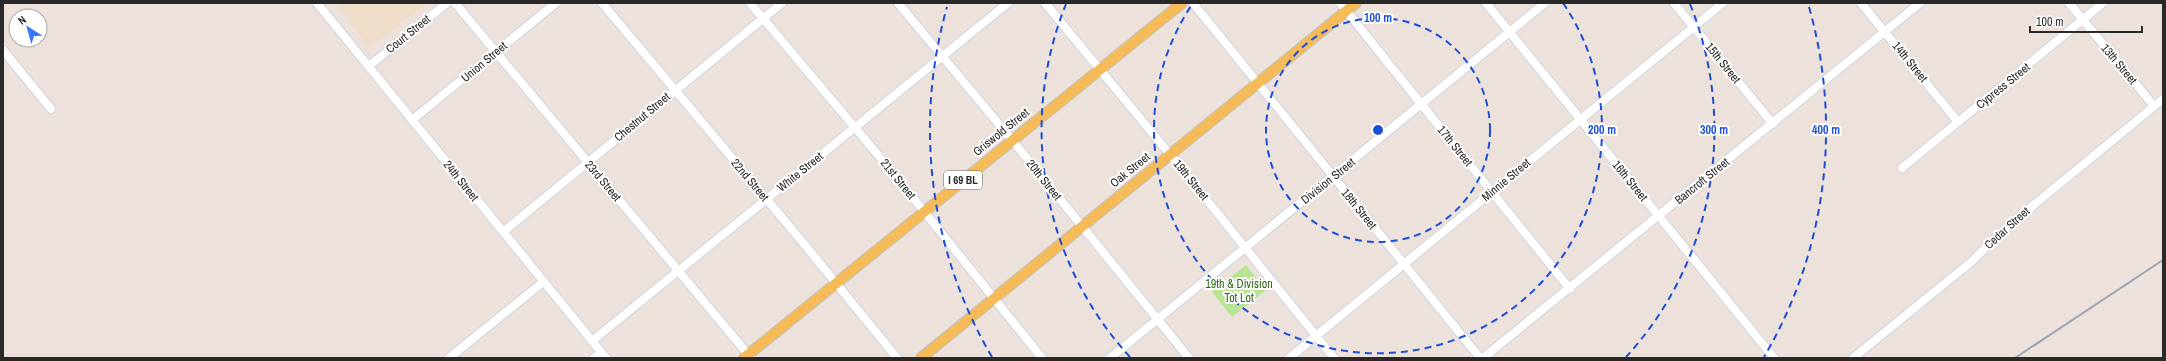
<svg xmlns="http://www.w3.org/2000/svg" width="2166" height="361" font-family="'Archivo Narrow',sans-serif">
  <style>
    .education { fill: #eedec9 }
    .green { fill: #bae495 }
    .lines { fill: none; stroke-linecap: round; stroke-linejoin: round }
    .minor-casing { stroke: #d0d6e3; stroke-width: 10 }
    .major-casing { stroke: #c3c3c3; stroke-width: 12 }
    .minor { stroke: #fff; stroke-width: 8 }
    .major { stroke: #f4bb58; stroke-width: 10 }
    .rail { stroke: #9da4b4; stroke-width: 2 }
    .ring { fill: none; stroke: #1d4ed8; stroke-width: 2; stroke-dasharray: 7 5 }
    .labels { text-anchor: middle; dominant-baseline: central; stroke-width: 4; stroke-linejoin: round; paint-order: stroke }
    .shield { fill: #fff; stroke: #696969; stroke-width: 1 }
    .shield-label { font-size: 11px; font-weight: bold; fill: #292929 }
    .street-label { font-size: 12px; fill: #292929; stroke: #fff }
    .park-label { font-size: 12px; fill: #336818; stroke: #fff }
    .centre { fill: #1d4ed8; stroke: #fff; stroke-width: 2 }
    .ring-label { font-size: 12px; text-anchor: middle; font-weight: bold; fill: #1d4ed8; stroke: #fff; stroke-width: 4; stroke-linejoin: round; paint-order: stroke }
  </style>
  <rect width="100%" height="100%" fill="#ece2db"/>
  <!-- education -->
  <path class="education" d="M335,3H427L370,47Z"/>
  <!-- green -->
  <path class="green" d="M1246,265L1266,290L1232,317L1212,292Z"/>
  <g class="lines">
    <defs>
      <g id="minor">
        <path d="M317,3L606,358"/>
        <path d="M455,3L751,358"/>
        <path d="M602,3L800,239L897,358"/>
        <path d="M750,3L889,168L1042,358"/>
        <path d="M898,3L1012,140L1189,358"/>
        <path d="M1045,3L1177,163L1334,358"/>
        <path d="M1193,3L1480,358"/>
        <path d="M1340,3L1570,289"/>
        <path d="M1486,3L1774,358"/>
        <path d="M1674,3L1773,124"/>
        <path d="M1861,3L1958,122"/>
        <path d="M2069,3L2154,106"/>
        <path d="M3,50L51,109"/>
        <path d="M369,66L447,3"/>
        <path d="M412,120L556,3"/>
        <path d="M1902,168L2103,3"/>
        <path d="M503,232L782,3"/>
        <path d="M592,341L1008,3"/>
        <path d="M449,358L543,282"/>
        <path d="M594,358L601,353"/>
        <path d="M1110,358L1545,3"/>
        <path d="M1289,358L1723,3"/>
        <path d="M1483,358L1920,3"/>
        <path d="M1853,358L1971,262L2008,226L2163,99"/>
      </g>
      <g id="major">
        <path d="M744,358L1182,3"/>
        <path d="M921,358L1356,3"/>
      </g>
    </defs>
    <!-- minor casing -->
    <use href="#minor" class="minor-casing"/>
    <!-- major casing -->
    <use href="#major" class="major-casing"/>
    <!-- minor -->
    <use href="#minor" class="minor"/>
    <!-- major -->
    <use href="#major" class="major"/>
    <!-- rail -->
    <path class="rail" d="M2015,358L2163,260"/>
  </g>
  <!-- distance rings -->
  <g class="ring">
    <circle cx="1378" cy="130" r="112"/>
    <path d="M1563 3A224 224 0 1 1 1193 3"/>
    <path d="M1130 357A336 336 0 0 1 1066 4M1690 4A336 336 0 0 1 1626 357"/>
    <path d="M992 357A448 448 0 0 1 947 7M1809 7A448 448 0 0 1 1764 357"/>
  </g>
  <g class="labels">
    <!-- shield labels -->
    <rect class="shield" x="944" y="171" width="38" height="18" rx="3"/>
    <g class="shield-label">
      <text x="963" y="180">I 69 BL</text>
    </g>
    <!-- street labels -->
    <g class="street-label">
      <text transform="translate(408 34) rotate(-39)">Court Street</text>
      <text transform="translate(484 62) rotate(-40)">Union Street</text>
      <text transform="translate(1910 62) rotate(51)">14th Street</text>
      <text transform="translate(1723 63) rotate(51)">15th Street</text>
      <text transform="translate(2119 64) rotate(50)">13th Street</text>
      <text transform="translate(2003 86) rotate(-39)">Cypress Street</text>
      <text transform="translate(642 117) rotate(-40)">Chestnut Street</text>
      <text transform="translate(1001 132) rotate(-39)">Griswold Street</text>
      <text transform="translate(1455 146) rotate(51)">17th Street</text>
      <text transform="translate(1130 170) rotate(-39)">Oak Street</text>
      <text transform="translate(800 172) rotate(-39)">White Street</text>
      <text transform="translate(898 179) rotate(51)">21st Street</text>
      <text transform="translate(750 180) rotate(50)">22nd Street</text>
      <text transform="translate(1044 180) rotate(51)">20th Street</text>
      <text transform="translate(1191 180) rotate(51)">19th Street</text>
      <text transform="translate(1506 180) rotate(-40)">Minnie Street</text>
      <text transform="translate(461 181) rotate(51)">24th Street</text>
      <text transform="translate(603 181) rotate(50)">23rd Street</text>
      <text transform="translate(1328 181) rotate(-39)">Division Street</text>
      <text transform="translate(1630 181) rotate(51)">16th Street</text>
      <text transform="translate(1702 181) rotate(-39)">Bancroft Street</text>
      <text transform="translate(1359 209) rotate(51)">18th Street</text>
      <text transform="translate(2007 228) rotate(-42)">Cedar Street</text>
    </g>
    <!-- park labels -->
    <g class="park-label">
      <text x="1239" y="284">19th &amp; Division<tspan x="1239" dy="14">Tot Lot</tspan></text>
    </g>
  </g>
  <circle cx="1378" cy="130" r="6" class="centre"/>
  <g class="ring-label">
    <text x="1378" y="22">100 m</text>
    <text x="1602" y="134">200 m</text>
    <text x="1714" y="134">300 m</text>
    <text x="1826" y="134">400 m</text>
  </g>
  <!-- border -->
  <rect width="2166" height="361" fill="none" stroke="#292929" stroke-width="8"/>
  <!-- north arrow -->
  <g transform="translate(28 28) rotate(323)"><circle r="19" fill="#ffffff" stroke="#a9a9a9"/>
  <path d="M0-3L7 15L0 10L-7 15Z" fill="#3675fe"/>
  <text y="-6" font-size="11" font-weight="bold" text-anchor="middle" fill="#292929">N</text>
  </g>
  <!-- scale -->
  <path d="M2030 26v6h112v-6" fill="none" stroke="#292929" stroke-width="2"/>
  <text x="2036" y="26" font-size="12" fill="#292929" stroke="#ffffff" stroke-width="3" paint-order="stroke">100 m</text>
</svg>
